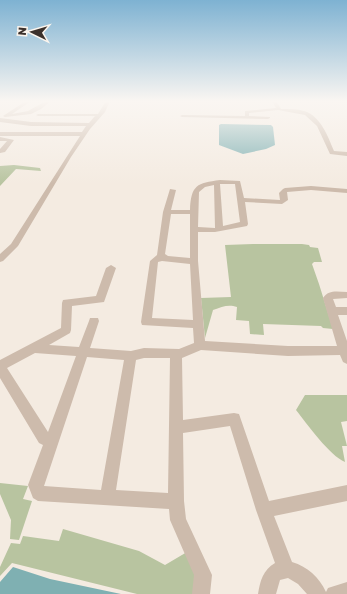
<svg xmlns="http://www.w3.org/2000/svg" width="347" height="594" font-family="'Golos Text',sans-serif">
  <style>
    .green { fill: #b8c4a0 }
    .water { fill: #7fb0b2 }
    .lines { fill: none; stroke-linecap: round; stroke-linejoin: round }
    .street { fill: #cdbbac; fill-rule: evenodd }
    .rail { stroke: #3b302b; stroke-width: 1.5; stroke-dasharray: 0.5 1.5; stroke-linecap: butt }
  </style>
  <rect width="100%" height="100%" fill="#f4ebe1"/>
  <!-- green -->
  <g class="green">
    <path d="M14,165L40,168L41,171L16,169L0,186V166Z"/>
    <path d="M253,244H302L309,245L310,247L318,248L322,262H314L312,264L319,284L333,329L323,328L321,326L263,324L264,335L250,334L249,321L236,320L237,307C228,304 222,307 213,310L205,338L201,298L231,297L225,245Z"/>
    <path d="M305,395H347V421L341,422L347,446H342L345,462C330,456 307,424 296,410Z"/>
    <path d="M0,483L28,486L23,499L32,501L19,540L10,539L11,520L0,494Z"/>
    <path d="M63,529L139,551L165,565L187,552L197,578L194,594H137L12,563L0,576V567L11,543L20,544L23,536L59,541Z"/>
  </g>
  <!-- water -->
  <g class="water">
    <path d="M221,124L271,125L273,127L275,145L266,149L243,154L219,145V125Z"/>
    <path d="M13,567L50,579L121,594H0V582Z"/>
  </g>
  <g class="lines">
    <!-- street -->
    <g class="street">
      <path d="M26,101H31L12,114L28,111L46,101H51L41,109L31,114L5,117L3,116Z"/>
      <path d="M81,101H85V102L83,103Z"/>
      <path d="M106,101H110L105,112L90,129L71,157L18,246L3,261L0,262V254L11,244L80,136H0V132H82L86,126H31L0,122V118L31,122L89,123L95,116H38L36,115L38,114H98Z"/>
      <path d="M272,101H276L281,109C289,109 297,109 304,111C321,116 328,137 334,151L347,152V156L330,154L317,126L305,115L278,110L249,113V116L270,117V118L268,119L182,117L180,116L182,115L245,116V111L276,108Z"/>
      <path d="M0,137L14,140L5,152L0,153V149L7,141H0Z"/>
      <path d="M220,180L240,181L244,198L280,200L279,193L283,189L285,188L311,186L347,189V193L311,190L287,192L288,200L282,204L245,202L248,224L247,226L215,232H198V261L205,341L288,346H337L323,298C329,289 338,292 347,292V298L333,299L336,307H347V315H338L347,341V364L343,362L340,355L288,356L201,350L182,358L183,420L234,413L239,414L269,501L347,485V501L274,516L292,562C308,567 319,577 326,592L328,588L347,582V594H307L298,584L288,578L280,580L276,594H258C260,581 263,570 275,563L256,510L230,426L183,433L184,501L186,519L212,575L210,594H192L194,575L170,520L169,509L38,501L33,498L28,485L43,445L39,443L0,378V360L61,328L62,303L63,300L96,296L106,268L111,265L116,268L104,302L72,306L71,330L70,333L49,345L79,347L89,321L90,318H98L99,321L90,348L131,351L144,348L179,349L194,343L193,328L142,325L141,322L150,261L157,255L163,212L170,189L176,190L171,210H190C191,185 197,183 220,180ZM220,184H235L240,222L223,226ZM214,185L215,228L198,227L199,192L205,187ZM171,214H190V258L168,256L165,254ZM162,261L190,264L193,320L152,318L158,262ZM35,353L76,356L48,432L7,368ZM87,357L124,360L101,490L44,486ZM144,358H170L168,493L116,490L136,360Z"/>
    </g>
    <!-- rail -->
    <path class="rail" d="M338,101L347,102"/>
  </g>
  <!-- sky -->
  <linearGradient id="sky" x2="0" y2="1"><stop stop-color="#7eb2d2"/><stop offset="0.55" stop-color="#faf6f2"/><stop offset="1" stop-color="#faf6f2" stop-opacity="0"/></linearGradient>
  <rect width="347" height="184" fill="url(#sky)"/>
  <!-- north arrow -->
  <g transform="translate(32 32) rotate(275)" stroke="#fbf5ee" stroke-width="3" paint-order="stroke">
  <path d="M0-3L7 15L0 10L-7 15Z" fill="#3b302b"/>
  <text y="-6" font-size="11" font-weight="bold" text-anchor="middle" fill="#3b302b">N</text>
  </g>
</svg>
